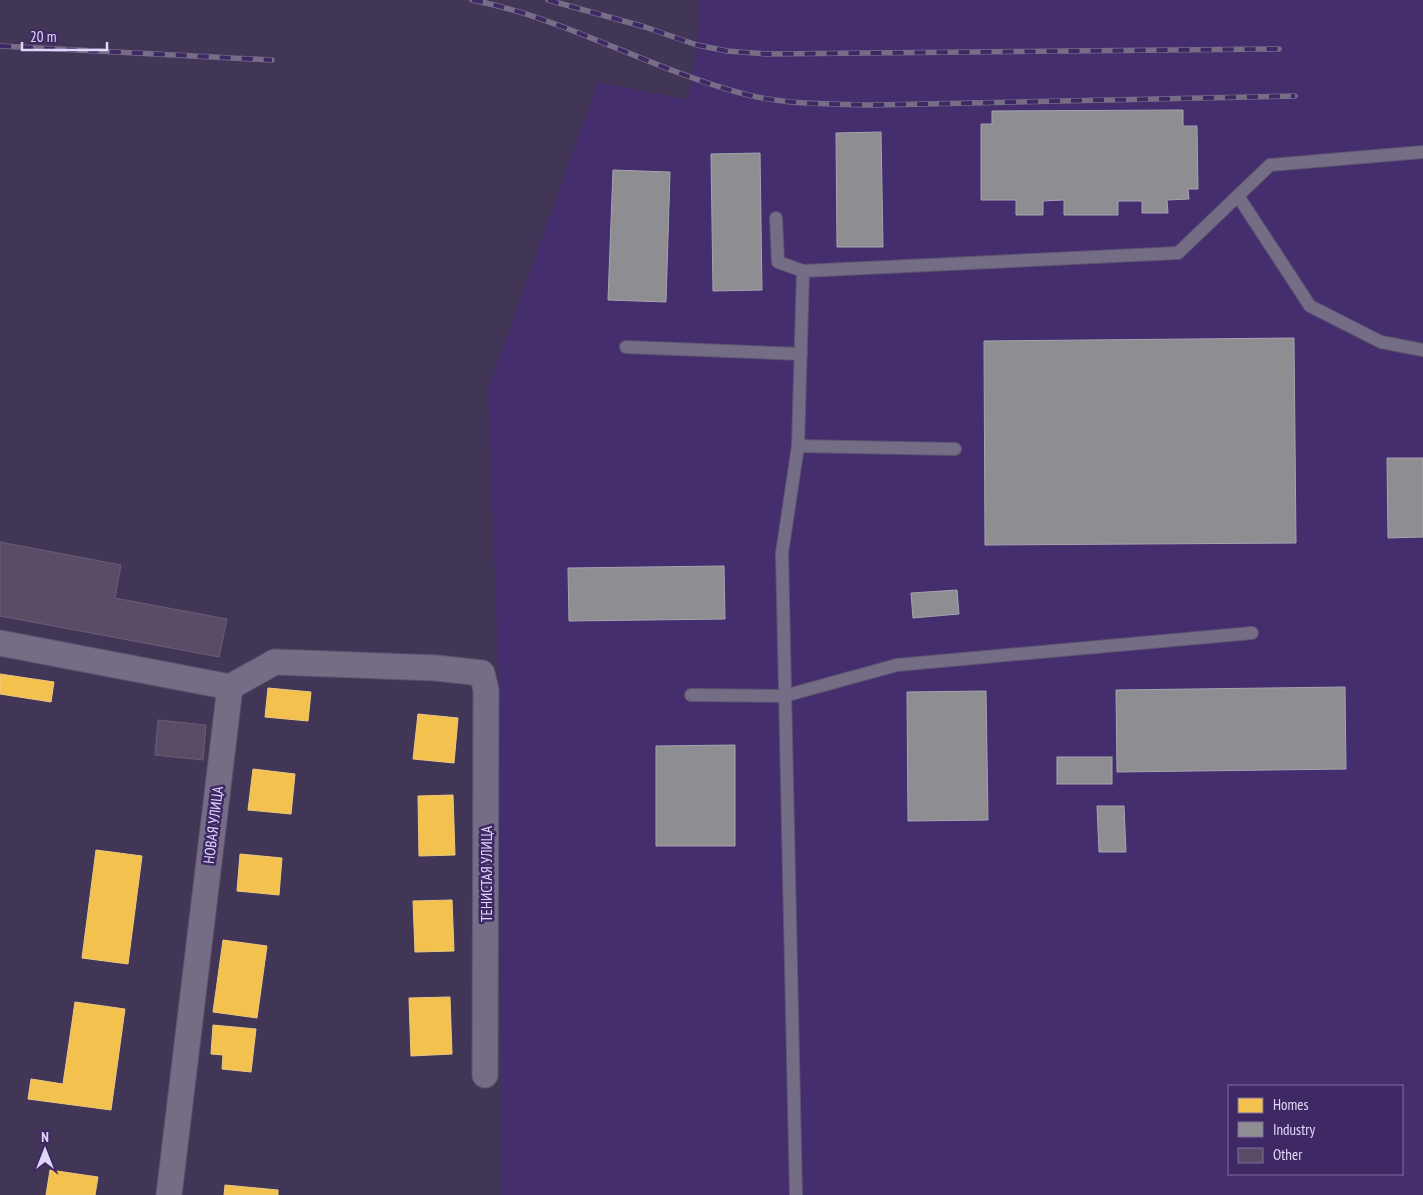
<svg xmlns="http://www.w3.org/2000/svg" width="1423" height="1195" font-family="'PT Sans Narrow',sans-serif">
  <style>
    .built { fill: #452e6d; fill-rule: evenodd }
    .homes { fill: #f2c14e; stroke: #edc882 }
    .industry { fill: #8d8d92; stroke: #a6a3b2 }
    .building { fill: #594c67; stroke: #6b5d77 }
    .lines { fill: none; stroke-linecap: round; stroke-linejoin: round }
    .lane-casing { stroke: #5d5470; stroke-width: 14 }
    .street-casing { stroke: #5d5470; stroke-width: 27 }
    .lane { stroke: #756d86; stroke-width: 12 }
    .street { stroke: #756d86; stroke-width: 25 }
    .rail-casing { stroke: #766d87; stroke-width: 5.5 }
    .rail { stroke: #3e2964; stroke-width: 4; stroke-dasharray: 11; stroke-linecap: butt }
    .labels { text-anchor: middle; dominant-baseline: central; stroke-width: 5; stroke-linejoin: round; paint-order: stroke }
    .street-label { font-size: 15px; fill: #e0d7fb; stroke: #3e2964 }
  </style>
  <rect width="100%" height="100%" fill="#423657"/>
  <!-- built -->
  <path class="built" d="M700,0H1423V1195H502L499,687L488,389L598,82L688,100L697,45ZM1229,1086H1402V1174H1229Z"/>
  <!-- homes -->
  <g class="homes">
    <path d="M0,674L54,682L51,702L0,694Z"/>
    <path d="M268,688L311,692L308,721L265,717Z"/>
    <path d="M418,714L458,718L454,763L413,759Z"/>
    <path d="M253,769L295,774L291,814L248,810Z"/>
    <path d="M453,795L455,855L419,856L418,796Z"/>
    <path d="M96,850L142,856L128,964L82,958Z"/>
    <path d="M240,854L282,858L279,895L237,891Z"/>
    <path d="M452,900L454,951L415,952L413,901Z"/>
    <path d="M223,940L267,946L257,1018L213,1012Z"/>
    <path d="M450,997L452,1054L411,1056L409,998Z"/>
    <path d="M75,1002L125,1009L111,1110L28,1099L31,1079L63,1084Z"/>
    <path d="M213,1025L256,1029L251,1072L222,1069L223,1055L211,1054Z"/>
    <path d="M50,1170L98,1177L95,1195H46Z"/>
    <path d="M225,1185L278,1190V1195H224Z"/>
  </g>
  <!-- industry -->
  <g class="industry">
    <path d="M1183,110V126H1197L1198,189H1188L1189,199L1167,200L1168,213H1142V201H1118V215H1064V200L1043,201V215H1016V200H981V124H992V111Z"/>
    <path d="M881,132L883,247H837L836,133Z"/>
    <path d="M760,153L762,290L713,291L711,154Z"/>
    <path d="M613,170L670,172L666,302L608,300Z"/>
    <path d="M1294,338L1296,543L985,545L984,341Z"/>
    <path d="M1387,458H1423V537L1388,538Z"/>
    <path d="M724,566L725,619L569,621L568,568Z"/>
    <path d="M957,590L959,614L913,618L911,593Z"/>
    <path d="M1345,687L1346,769L1117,772L1116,690Z"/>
    <path d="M986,691L988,820L908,821L907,692Z"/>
    <path d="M735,745V846H656V746Z"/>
    <rect x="1057" y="757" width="55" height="27"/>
    <path d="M1097,806H1124L1126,852H1099Z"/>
  </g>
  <!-- building -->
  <g class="building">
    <path d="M0,542L121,565L115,598L227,619L219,657L0,616Z"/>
    <path d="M158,720L206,725L203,760L155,755Z"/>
  </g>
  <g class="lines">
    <defs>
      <g id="lane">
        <path d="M1238,196L1310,306L1381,342L1423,350"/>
        <path d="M776,218L778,262L803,271L1178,253L1270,165L1423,152"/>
        <path d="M803,271L798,446L955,449"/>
        <path d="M626,347L801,354"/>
        <path d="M691,695L784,696L897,665L1252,633"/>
        <path d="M796,1195L782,553L798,446"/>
      </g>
      <g id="street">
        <path d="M0,643L230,687"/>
        <path d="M230,687L275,662L436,668L482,673L486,690L485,1075"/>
        <path d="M169,1195L230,687"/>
      </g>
    </defs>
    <!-- lane casing -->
    <use href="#lane" class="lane-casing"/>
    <!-- street casing -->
    <use href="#street" class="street-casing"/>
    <!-- lane -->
    <use href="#lane" class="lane"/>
    <!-- street -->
    <use href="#street" class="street"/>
    <defs>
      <g id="rail">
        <path d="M472,0C568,19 653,71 748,95C789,105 833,104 876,105L1295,96"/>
        <path d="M548,0L645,27L697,45L727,51L767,54L1279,49"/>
        <path d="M0,46L272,60"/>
      </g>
    </defs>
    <!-- rail casing -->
    <use href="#rail" class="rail-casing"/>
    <!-- rail -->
    <use href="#rail" class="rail"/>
  </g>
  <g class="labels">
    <!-- street labels -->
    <g class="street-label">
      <text transform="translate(213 825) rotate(-83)">НОВАЯ УЛИЦА</text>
      <text transform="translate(486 874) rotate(-90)">ТЕНИСТАЯ УЛИЦА</text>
    </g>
  </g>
  <!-- legend -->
  <rect x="1228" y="1085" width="175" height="90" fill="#3e2964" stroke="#7f6fa0"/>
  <rect x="1238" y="1098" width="25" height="15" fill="#f2c14e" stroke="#7f6fa0"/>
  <text x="1273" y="1110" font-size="15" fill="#e0d7fb">Homes</text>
  <rect x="1238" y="1122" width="25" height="15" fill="#8d8d92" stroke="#7f6fa0"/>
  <text x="1273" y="1135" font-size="15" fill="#e0d7fb">Industry</text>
  <rect x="1238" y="1148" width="25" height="15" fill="#594c67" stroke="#7f6fa0"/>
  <text x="1273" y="1160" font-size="15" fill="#e0d7fb">Other</text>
  <!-- north arrow -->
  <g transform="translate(45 1150)" stroke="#3e2964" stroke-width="4" paint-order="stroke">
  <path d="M0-4L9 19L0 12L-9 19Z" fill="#e0d7fb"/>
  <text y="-8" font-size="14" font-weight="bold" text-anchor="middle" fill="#e0d7fb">N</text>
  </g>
  <!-- scale -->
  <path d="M22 42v8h85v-8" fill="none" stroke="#e0d7fb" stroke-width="2.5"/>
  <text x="30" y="42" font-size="15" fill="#e0d7fb" stroke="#3e2964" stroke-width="4" paint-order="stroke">20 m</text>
</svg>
